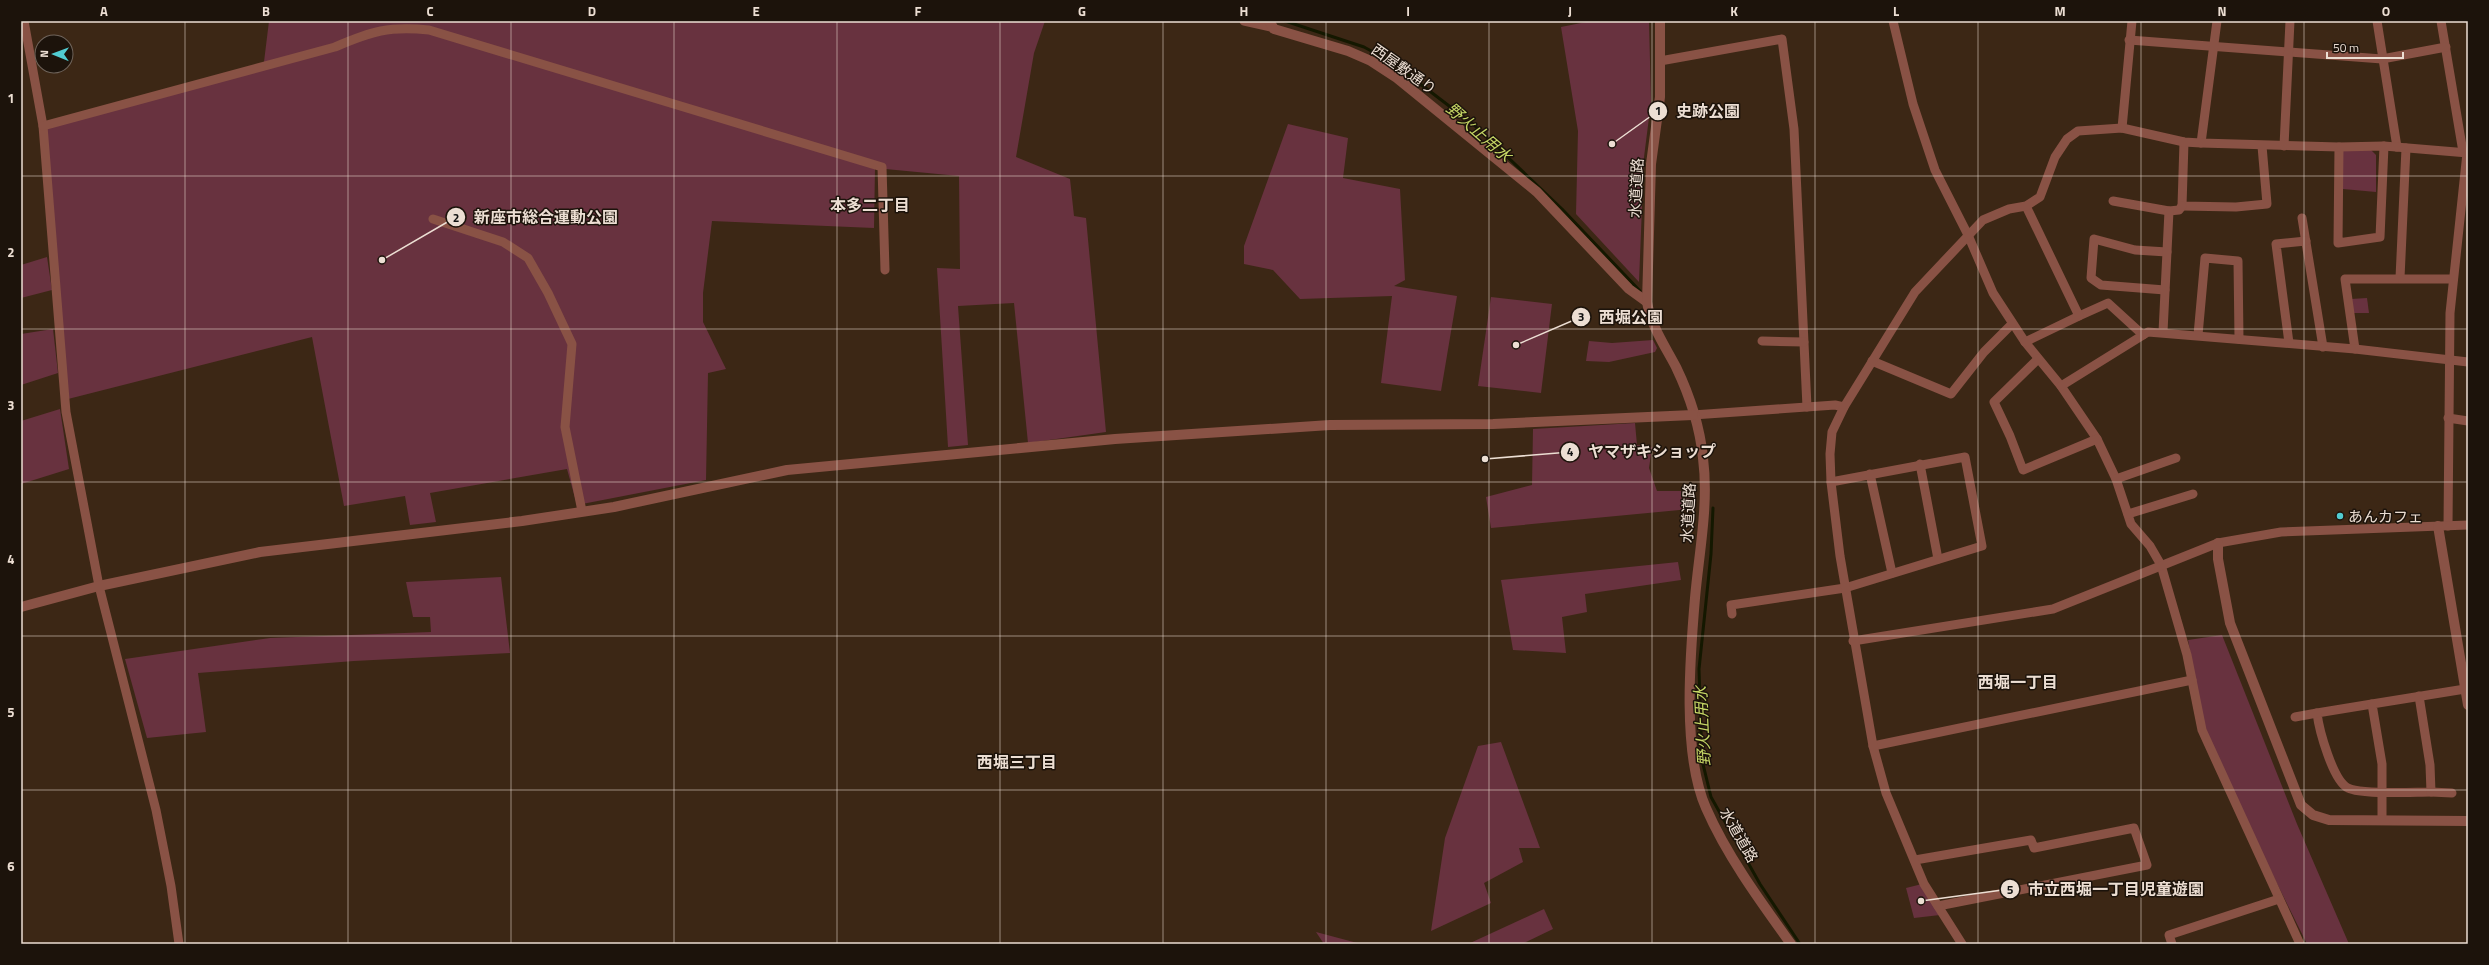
<svg xmlns="http://www.w3.org/2000/svg" width="2489" height="965" font-family="'Titillium Web','Noto Sans JP',sans-serif">
  <style>
    .green { fill: #68323f }
    .lines { fill: none; stroke-linecap: round; stroke-linejoin: round }
    .stream { stroke: #141800; stroke-width: 3 }
    .minor { stroke: #895245; stroke-width: 9 }
    .tertiary { stroke: #895245; stroke-width: 10 }
    .grid { fill: none; stroke: #ecded3; stroke-width: 1; stroke-opacity: 0.55 }
    .poi-dot { fill: #51ccd2; stroke: #1c130b; stroke-width: 1.5 }
    .labels { text-anchor: middle; dominant-baseline: central; stroke-width: 3; stroke-linejoin: round; paint-order: stroke }
    .street-label { font-size: 15px; fill: #ecded3; stroke: #1c130b }
    .poi-label { font-size: 15px; fill: #ecded3; stroke: #1c130b; text-anchor: start }
    .water-label { font-size: 16px; font-style: italic; fill: #c5d665; stroke: #1c130b }
    .neighbourhood-label { font-size: 16px; font-weight: bold; fill: #ecded3; stroke: #1c130b }
    .leader { fill: none; stroke: #ecded3; stroke-width: 1.5 }
    .callout-dot { fill: #ecded3; stroke: #1c130b; stroke-width: 1.5 }
    .mark-label { font-size: 12px; text-anchor: middle; font-weight: bold; fill: #111 }
    .callout-label { font-size: 16px; text-anchor: middle; font-weight: bold; fill: #ecded3; stroke: #1c130b; stroke-width: 3; stroke-linejoin: round; paint-order: stroke }
    .neatline { fill: none; stroke: #ecded3; stroke-width: 1.5 }
    .grid-label { font-size: 13px; text-anchor: middle; font-weight: bold; fill: #ecded3 }
  </style>
  <rect width="100%" height="100%" fill="#3c2715"/>
  <!-- green -->
  <g class="green">
    <path d="M269,21H1045L1034,53L1016,157L1070,179L1074,216L1086,218L1106,432L1028,443L1014,303L958,306L968,445L948,447L937,268L960,269L959,176L875,168L874,228L712,221L703,293V322L726,369L708,373L706,480L577,505L567,469L430,493L436,522L410,525L405,496L344,506L312,337L68,399L46,127L263,70Z"/>
    <path d="M1591,21H1649L1651,102L1644,157L1639,282L1576,214L1578,131L1561,27Z"/>
    <path d="M1288,124L1348,138L1343,178L1400,189L1405,280L1394,286L1457,296L1441,391L1381,383L1392,296L1300,299L1273,270L1244,264V246Z"/>
    <path d="M2343,148L2371,150L2376,155V192L2343,189Z"/>
    <path d="M47,257L52,290L21,298V265Z"/>
    <path d="M1491,297L1552,304L1541,393L1478,386Z"/>
    <path d="M2367,298L2369,313H2353L2351,299Z"/>
    <path d="M53,329L58,373L21,385V334Z"/>
    <path d="M1653,340L1657,348L1655,352L1609,362L1586,361L1589,341L1612,343Z"/>
    <path d="M60,409L69,469L21,484V421Z"/>
    <path d="M1635,423L1637,445L1652,447L1649,468L1657,491H1690V509L1491,528L1486,497L1532,485L1533,429Z"/>
    <path d="M1678,562L1681,580L1585,594L1587,612L1562,617L1566,653L1513,650L1501,580Z"/>
    <path d="M501,577L510,653L354,661L198,673L206,732L147,738L125,659L270,638L431,632L430,617H413L406,582Z"/>
    <path d="M2222,635L2297,824L2349,944H2307L2249,827L2205,730L2188,640Z"/>
    <path d="M1501,742L1540,848H1519L1523,862L1484,883L1491,903L1431,931L1445,838L1478,746Z"/>
    <path d="M1922,884L1940,915L1914,918L1906,888Z"/>
    <path d="M1544,909L1553,929L1522,944H1468Z"/>
    <path d="M1316,932L1361,944H1324Z"/>
  </g>
  <g class="lines">
    <!-- stream -->
    <g class="stream">
      <path d="M1285,21L1364,47L1393,63L1474,125L1562,209L1640,291"/>
      <path d="M1713,508L1711,554L1699,669L1702,760L1711,797L1760,884L1800,944"/>
    </g>
    <!-- minor -->
    <g class="minor">
      <path d="M24,21L43,126L66,412L99,586L156,810L171,886L179,944"/>
      <path d="M1244,21L1271,27"/>
      <path d="M1893,21L1913,104L1935,170L1968,235L1993,293L2025,342L2061,386L2097,439L2116,479L2131,524L2150,546L2161,565L2187,655L2202,730L2300,944"/>
      <path d="M2377,21L2397,147"/>
      <path d="M2441,21L2463,152"/>
      <path d="M2129,40L2382,59L2446,47"/>
      <path d="M1660,61L1782,39L1794,129L1807,407"/>
      <path d="M43,126L335,47C372,31 389,26 429,30L882,167L885,270"/>
      <path d="M2122,128L2132,21"/>
      <path d="M2184,142L2182,206L2236,207L2267,204L2262,146"/>
      <path d="M2201,143L2217,21"/>
      <path d="M2284,146L2290,21"/>
      <path d="M2339,147L2338,243L2380,237L2384,146"/>
      <path d="M2113,201L2169,211L2179,210L2182,206"/>
      <path d="M2302,218L2323,347"/>
      <path d="M433,219L503,242L528,258L548,293L572,344L565,427L582,511"/>
      <path d="M2400,278L2406,148"/>
      <path d="M2165,290L2101,285L2091,278L2094,239L2135,250L2167,252"/>
      <path d="M2079,316L2108,303L2143,335"/>
      <path d="M2163,332L2169,211"/>
      <path d="M2198,335L2205,258L2238,261L2239,339"/>
      <path d="M1762,341L1804,342"/>
      <path d="M2025,342L2079,316L2026,206"/>
      <path d="M2289,343L2276,244L2306,241"/>
      <path d="M2355,349L2345,279H2453"/>
      <path d="M2038,359L1994,402L2010,436L2023,470L2097,439"/>
      <path d="M1872,361L1951,394L1984,352L2012,324"/>
      <path d="M2061,386L2148,332L2355,349L2468,362"/>
      <path d="M1693,415L1835,405L1844,407"/>
      <path d="M2448,418L2468,421"/>
      <path d="M1920,464L1938,559"/>
      <path d="M1870,474L1892,573"/>
      <path d="M2116,479L2176,458"/>
      <path d="M2128,514L2193,494"/>
      <path d="M2448,526L2450,313L2467,153"/>
      <path d="M1732,614L1731,605L1845,588L1982,546L1965,457L1831,482"/>
      <path d="M1853,641L2053,609L2218,543L2281,532L2468,525"/>
      <path d="M2372,704L2317,713C2319,730 2333,781 2348,788C2362,795 2413,792 2431,792L2430,765L2419,696"/>
      <path d="M2295,717L2317,713"/>
      <path d="M1873,746L2192,680"/>
      <path d="M2431,792L2452,793"/>
      <path d="M2382,820V764L2372,704L2465,689"/>
      <path d="M1915,860L2031,840L2034,848L2134,828L2147,865L1938,906"/>
      <path d="M1962,944L1924,884L1886,793L1873,746L1840,556L1831,482L1830,454L1832,432L1844,407L1915,292L1983,220L2009,209L2026,206L2040,197L2055,157L2067,139L2078,131L2122,128L2184,142L2201,143L2339,147L2384,146L2468,153"/>
      <path d="M2172,944L2169,935L2279,899"/>
    </g>
    <!-- tertiary -->
    <g class="tertiary">
      <path d="M1269,21L1274,29L1348,51L1371,61L1397,78L1537,192L1629,289L1647,302"/>
      <path d="M1660,21V97L1651,164L1647,302C1651,326 1665,346 1676,367C1689,394 1700,428 1703,458C1709,505 1699,552 1695,598C1690,657 1682,754 1706,808C1727,856 1760,901 1791,944"/>
      <path d="M2438,526L2468,705"/>
      <path d="M2218,543V559L2230,623L2301,805L2313,815L2329,820L2468,821"/>
      <path d="M21,607L99,586L260,552L522,521L614,507L787,470L1115,439L1330,425L1493,424L1693,415"/>
    </g>
  </g>
  <!-- grid -->
  <path class="grid" d="M185,21V944M348,21V944M511,21V944M674,21V944M837,21V944M1000,21V944M1163,21V944M1326,21V944M1489,21V944M1652,21V944M1815,21V944M1978,21V944M2141,21V944M2304,21V944M21,176H2468M21,329H2468M21,482H2468M21,636H2468M21,790H2468"/>
  <!-- markers -->
  <circle class="poi-dot" cx="2340" cy="516" r="4"/>
  <g class="labels">
    <!-- street labels -->
    <g class="street-label">
      <text transform="translate(1404 69) rotate(35)">西屋敷通り</text>
      <text transform="translate(1636 188) rotate(-87)">水道道路</text>
      <text transform="translate(1688 513) rotate(-87)">水道道路</text>
      <text transform="translate(1739 835) rotate(60)">水道道路</text>
    </g>
    <!-- poi labels -->
    <g class="poi-label">
      <text x="2348" y="516">あんカフェ</text>
    </g>
    <!-- water labels -->
    <g class="water-label">
      <text transform="translate(1479 132) rotate(41)">野火止用水</text>
      <text transform="translate(1702 726) rotate(-93)">野火止用水</text>
    </g>
    <!-- neighbourhood labels -->
    <g class="neighbourhood-label">
      <text x="870" y="205">本多二丁目</text>
      <text x="2018" y="682">西堀一丁目</text>
      <text x="1017" y="762">西堀三丁目</text>
    </g>
  </g>
  <!-- callouts -->
  <path class="leader" d="M1612 144L1658 111M382 260L456 217M1516 345L1581 317M1485 459L1570 452M1921 901L2010 889"/>
  <g class="callout-dot">
    <circle cx="1612" cy="144" r="4"/>
    <circle cx="382" cy="260" r="4"/>
    <circle cx="1516" cy="345" r="4"/>
    <circle cx="1485" cy="459" r="4"/>
    <circle cx="1921" cy="901" r="4"/>
    <circle cx="1658" cy="111" r="10"/>
    <circle cx="456" cy="217" r="10"/>
    <circle cx="1581" cy="317" r="10"/>
    <circle cx="1570" cy="452" r="10"/>
    <circle cx="2010" cy="889" r="10"/>
  </g>
  <g class="mark-label">
    <text x="1658" y="115">1</text>
    <text x="456" y="222">2</text>
    <text x="1581" y="321">3</text>
    <text x="1570" y="456">4</text>
    <text x="2010" y="894">5</text>
  </g>
  <g class="callout-label">
    <text x="1708" y="117">史跡公園</text>
    <text x="546" y="223">新座市総合運動公園</text>
    <text x="1631" y="323">西堀公園</text>
    <text x="1652" y="457">ヤマザキショップ</text>
    <text x="2116" y="895">市立西堀一丁目児童遊園</text>
  </g>
  <!-- border -->
  <rect width="2489" height="965" fill="none" stroke="#1c130b" stroke-width="44"/>
  <!-- north arrow -->
  <g transform="translate(54 54) rotate(271)"><circle r="19" fill="#1c130b" stroke="#6f645b"/>
  <path d="M0-3L7 15L0 10L-7 15Z" fill="#51ccd2"/>
  <text y="-6" font-size="11" font-weight="bold" text-anchor="middle" fill="#ecded3">N</text>
  </g>
  <!-- scale -->
  <path d="M2327 52v6h76v-6" fill="none" stroke="#ecded3" stroke-width="2"/>
  <text x="2333" y="52" font-size="12" fill="#ecded3" stroke="#1c130b" stroke-width="3" paint-order="stroke">50 m</text>
  <rect x="22" y="22" width="2445" height="921" class="neatline"/>
  <g class="grid-label">
    <text x="104" y="16">A</text>
    <text x="266" y="16">B</text>
    <text x="430" y="16">C</text>
    <text x="592" y="16">D</text>
    <text x="756" y="16">E</text>
    <text x="918" y="16">F</text>
    <text x="1082" y="16">G</text>
    <text x="1244" y="16">H</text>
    <text x="1408" y="16">I</text>
    <text x="1570" y="16">J</text>
    <text x="1734" y="16">K</text>
    <text x="1896" y="16">L</text>
    <text x="2060" y="16">M</text>
    <text x="2222" y="16">N</text>
    <text x="2386" y="16">O</text>
    <text x="11" y="103">1</text>
    <text x="11" y="257">2</text>
    <text x="11" y="410">3</text>
    <text x="11" y="564">4</text>
    <text x="11" y="717">5</text>
    <text x="11" y="871">6</text>
  </g>
</svg>
